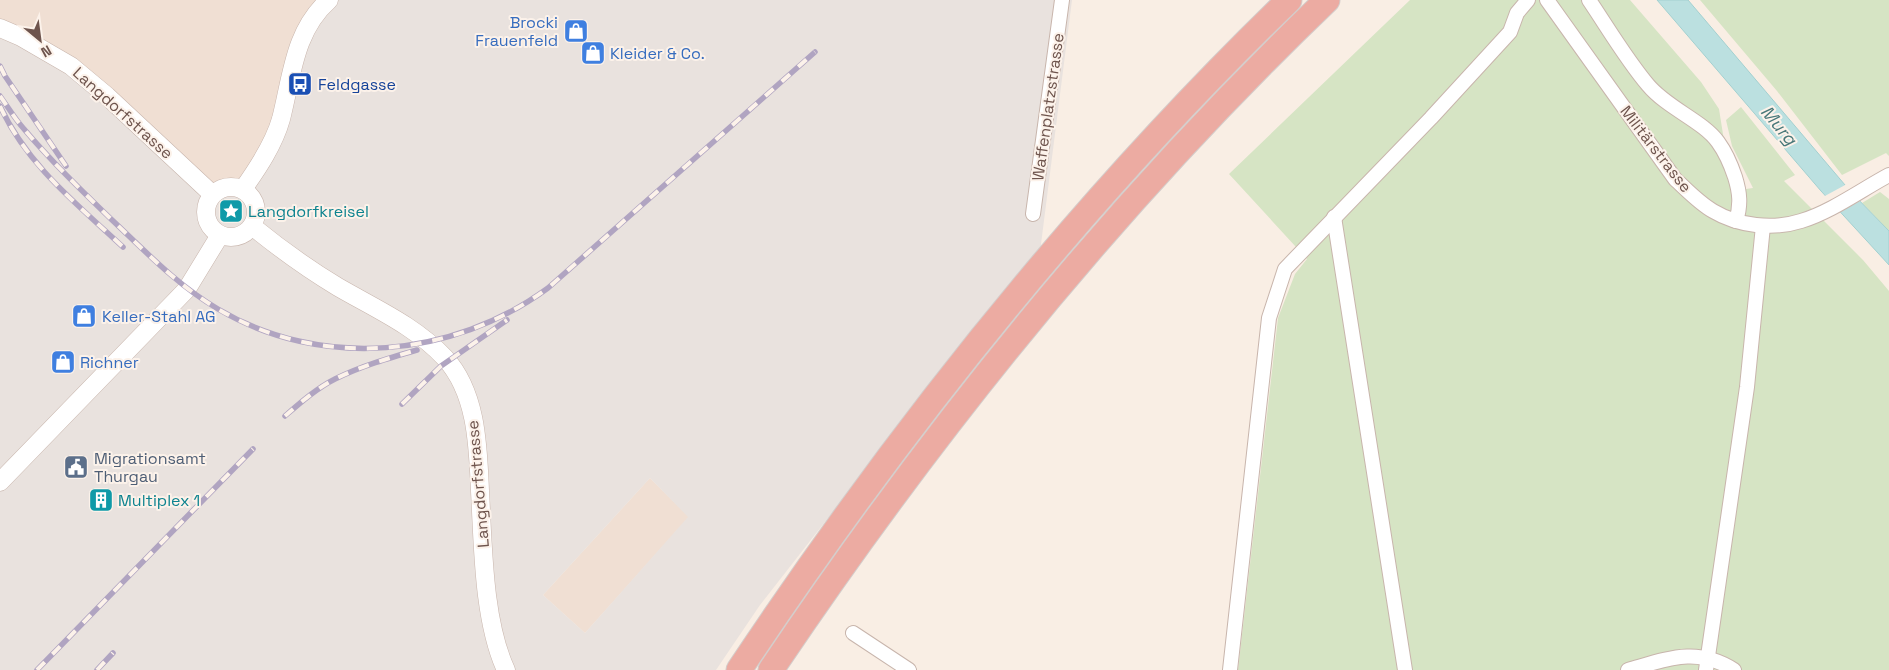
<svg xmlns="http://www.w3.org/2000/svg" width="1889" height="670" font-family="'Space Grotesk',sans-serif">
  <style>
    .residential { fill: #f0dfd3 }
    .industrial { fill: #e9e2de; fill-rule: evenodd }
    .green { fill: #d6e4c4 }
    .water { fill: #bbe0e0; stroke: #a3d0d0 }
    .pier { fill: #f9eee4 }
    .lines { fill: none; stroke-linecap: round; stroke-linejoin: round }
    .minor-casing { stroke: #c8b5ac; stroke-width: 16 }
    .tertiary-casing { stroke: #c8b5ac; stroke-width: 19 }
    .motorway-casing { stroke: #d4ccca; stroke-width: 27 }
    .minor { stroke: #fff; stroke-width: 14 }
    .tertiary { stroke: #fff; stroke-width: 18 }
    .motorway { stroke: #ecaba2; stroke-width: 25 }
    .rail-casing { stroke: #b0a4c1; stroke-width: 5.5 }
    .rail { stroke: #fcf2ea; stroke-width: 4; stroke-dasharray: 11; stroke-linecap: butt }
    .labels { text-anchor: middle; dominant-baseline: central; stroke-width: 4; stroke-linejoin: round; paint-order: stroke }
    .shop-label { font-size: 16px; fill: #366cbe; stroke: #fcf2ea; text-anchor: start }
    .transit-label { font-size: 16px; fill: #164399; stroke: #fcf2ea; text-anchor: start }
    .street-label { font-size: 16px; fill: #6e544d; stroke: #fcf2ea }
    .culture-label { font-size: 16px; fill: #0d838f; stroke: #fcf2ea; text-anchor: start }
    .service-label { font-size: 16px; fill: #4e5e75; stroke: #fcf2ea; text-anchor: start }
    .water-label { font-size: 18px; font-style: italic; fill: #477778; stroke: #fcf2ea }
  </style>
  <rect width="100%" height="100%" fill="#f9eee4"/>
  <!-- residential -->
  <g class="residential">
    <path d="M0,0H320L288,86L243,189L212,194L0,28Z"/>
    <path d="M650,478L689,517L585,633L543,595Z"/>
  </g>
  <!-- industrial -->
  <path class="industrial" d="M320,0H1072L1040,252L985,317L760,605L716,670H0V28L71,66L213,194L243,189L257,170ZM650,478L688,517L585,633L543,595Z"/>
  <!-- green -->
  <g class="green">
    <path d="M1410,0H1630L1701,82L1719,109L1732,191L1753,188L1732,146L1726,120L1741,107L1795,175L1784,181L1863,260L1889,291V670H1238L1278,318L1295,274L1307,259L1229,174Z"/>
    <path d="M1700,0H1889V156L1886,153L1842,175L1777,91Z"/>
    <path d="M1880,192L1889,199V231L1862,203Z"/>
  </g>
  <!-- water -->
  <path class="water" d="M1657,0H1688L1851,192L1889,231V265L1821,191Z"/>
  <!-- pier -->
  <path class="pier" d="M1847,184L1862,200L1838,213L1823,197Z"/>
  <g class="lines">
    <defs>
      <g id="minor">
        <path d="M1547,0L1675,179C1687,190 1699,203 1713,211C1738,226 1773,230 1801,221C1831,212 1861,190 1889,175"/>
        <path d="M1589,0C1608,28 1626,59 1648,85C1667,108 1703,121 1718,142C1726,153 1731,165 1735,177C1740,193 1741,205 1736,221"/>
        <path d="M1033,214L1062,0"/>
        <path d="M1334,217L1405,670"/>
        <path d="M853,633L909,670"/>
        <path d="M1230,670L1269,318L1285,269L1431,118L1510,32L1517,13L1528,0"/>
        <path d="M1628,670C1667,659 1697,646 1734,670"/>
        <path d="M1706,670L1747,387L1763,226"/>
      </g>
      <g id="tertiary">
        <path d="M0,28L21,37L71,66L107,96L212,194"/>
        <circle cx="231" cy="212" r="25"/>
        <path d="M243,189C258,168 274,144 281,119C292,76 294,31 329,0"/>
        <path d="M252,226C279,248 308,269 338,287C376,309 415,326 445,358C477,393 478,446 480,491C483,544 483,621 506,670"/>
        <path d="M0,482L187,289L220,235"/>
      </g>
      <g id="motorway">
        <path d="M739,670C899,430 1081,201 1289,0"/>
        <path d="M771,670C933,429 1117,201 1327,0"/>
      </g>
    </defs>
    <!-- minor casing -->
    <use href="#minor" class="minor-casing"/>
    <!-- tertiary casing -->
    <use href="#tertiary" class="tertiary-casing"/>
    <!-- motorway casing -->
    <use href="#motorway" class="motorway-casing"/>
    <!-- minor -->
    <use href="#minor" class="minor"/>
    <!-- tertiary -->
    <use href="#tertiary" class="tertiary"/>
    <!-- motorway -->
    <use href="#motorway" class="motorway"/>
    <defs>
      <g id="rail">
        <path d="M0,66L5,76L66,166"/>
        <path d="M0,96C8,107 15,119 24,129C51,161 81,190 111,219C145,251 177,285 218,309C321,370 453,358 548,288L815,52"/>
        <path d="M0,106C27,165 77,204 123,247"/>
        <path d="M402,404L441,366L507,320"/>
        <path d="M285,416C300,403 317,388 335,379C361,366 389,358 417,350"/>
        <path d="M37,670L253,449"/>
        <path d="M97,670L113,653"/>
      </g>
    </defs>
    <!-- rail casing -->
    <use href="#rail" class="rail-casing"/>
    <!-- rail -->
    <use href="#rail" class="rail"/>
  </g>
  <!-- icons -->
  <defs>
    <symbol id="shop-square" viewBox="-11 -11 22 22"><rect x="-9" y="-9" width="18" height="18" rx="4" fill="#3f7fe0" stroke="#fcf2ea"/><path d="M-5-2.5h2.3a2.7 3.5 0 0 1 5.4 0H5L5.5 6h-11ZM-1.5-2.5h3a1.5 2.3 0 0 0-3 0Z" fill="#fff"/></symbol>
    <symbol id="bus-square" viewBox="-11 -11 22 22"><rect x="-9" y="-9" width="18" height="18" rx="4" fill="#1a4fb4" stroke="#fcf2ea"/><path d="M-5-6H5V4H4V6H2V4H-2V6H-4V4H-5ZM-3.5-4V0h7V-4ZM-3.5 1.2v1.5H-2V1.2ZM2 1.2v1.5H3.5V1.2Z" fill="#fff"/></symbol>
    <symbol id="sight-square" viewBox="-11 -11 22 22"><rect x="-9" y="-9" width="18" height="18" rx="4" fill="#0f9aa8" stroke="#fcf2ea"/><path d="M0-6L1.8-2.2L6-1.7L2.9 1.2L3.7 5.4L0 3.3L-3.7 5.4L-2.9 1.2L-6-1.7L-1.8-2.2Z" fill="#fff"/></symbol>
    <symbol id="civic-square" viewBox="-11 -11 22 22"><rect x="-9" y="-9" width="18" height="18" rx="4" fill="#5c6f8a" stroke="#fcf2ea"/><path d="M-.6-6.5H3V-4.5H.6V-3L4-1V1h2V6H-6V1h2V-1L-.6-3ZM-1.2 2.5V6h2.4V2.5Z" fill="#fff"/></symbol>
    <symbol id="building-square" viewBox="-11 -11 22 22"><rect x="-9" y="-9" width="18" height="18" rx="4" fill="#0f9aa8" stroke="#fcf2ea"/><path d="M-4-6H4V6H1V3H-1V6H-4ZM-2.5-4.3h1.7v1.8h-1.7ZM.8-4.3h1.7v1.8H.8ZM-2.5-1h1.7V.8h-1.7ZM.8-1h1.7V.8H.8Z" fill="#fff"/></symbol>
  </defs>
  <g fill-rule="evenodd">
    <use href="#shop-square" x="562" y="17" width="28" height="28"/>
    <use href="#shop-square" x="579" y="39" width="28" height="28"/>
    <use href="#bus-square" x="286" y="70" width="28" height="28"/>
    <use href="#sight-square" x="217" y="197" width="28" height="28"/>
    <use href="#shop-square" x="70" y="302" width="28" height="28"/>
    <use href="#shop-square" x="49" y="348" width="28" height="28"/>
    <use href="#civic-square" x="62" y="453" width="28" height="28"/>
    <use href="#building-square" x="87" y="486" width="28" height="28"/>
  </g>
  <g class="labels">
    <!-- shop labels -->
    <g class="shop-label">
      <text x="558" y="22" text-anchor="end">Brocki<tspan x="558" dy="18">Frauenfeld</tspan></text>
      <text x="610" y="53">Kleider &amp; Co.</text>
      <text x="102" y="316">Keller-Stahl AG</text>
      <text x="80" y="362">Richner</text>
    </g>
    <!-- transit labels -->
    <g class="transit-label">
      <text x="318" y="84">Feldgasse</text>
    </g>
    <!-- street labels -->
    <g class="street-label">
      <text transform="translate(1048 107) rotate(-82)">Waffenplatzstrasse</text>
      <text transform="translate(123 113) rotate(42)">Langdorfstrasse</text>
      <text transform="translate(1656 149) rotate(52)">Militärstrasse</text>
      <text transform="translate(478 484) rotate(-95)">Langdorfstrasse</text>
    </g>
    <!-- culture labels -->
    <g class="culture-label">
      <text x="248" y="211">Langdorfkreisel</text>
      <text x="118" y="500">Multiplex 1</text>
    </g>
    <!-- service labels -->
    <g class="service-label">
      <text x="94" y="458">Migrationsamt<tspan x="94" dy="18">Thurgau</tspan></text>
    </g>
    <!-- water labels -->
    <g class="water-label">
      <text transform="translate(1779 125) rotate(50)">Murg</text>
    </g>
  </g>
  <!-- north arrow -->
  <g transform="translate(40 40) rotate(151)" stroke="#fcf2ea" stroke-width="4" paint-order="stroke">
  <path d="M0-4L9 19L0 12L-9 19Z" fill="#6e544d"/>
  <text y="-8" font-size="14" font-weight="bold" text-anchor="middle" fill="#6e544d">N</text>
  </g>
</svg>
